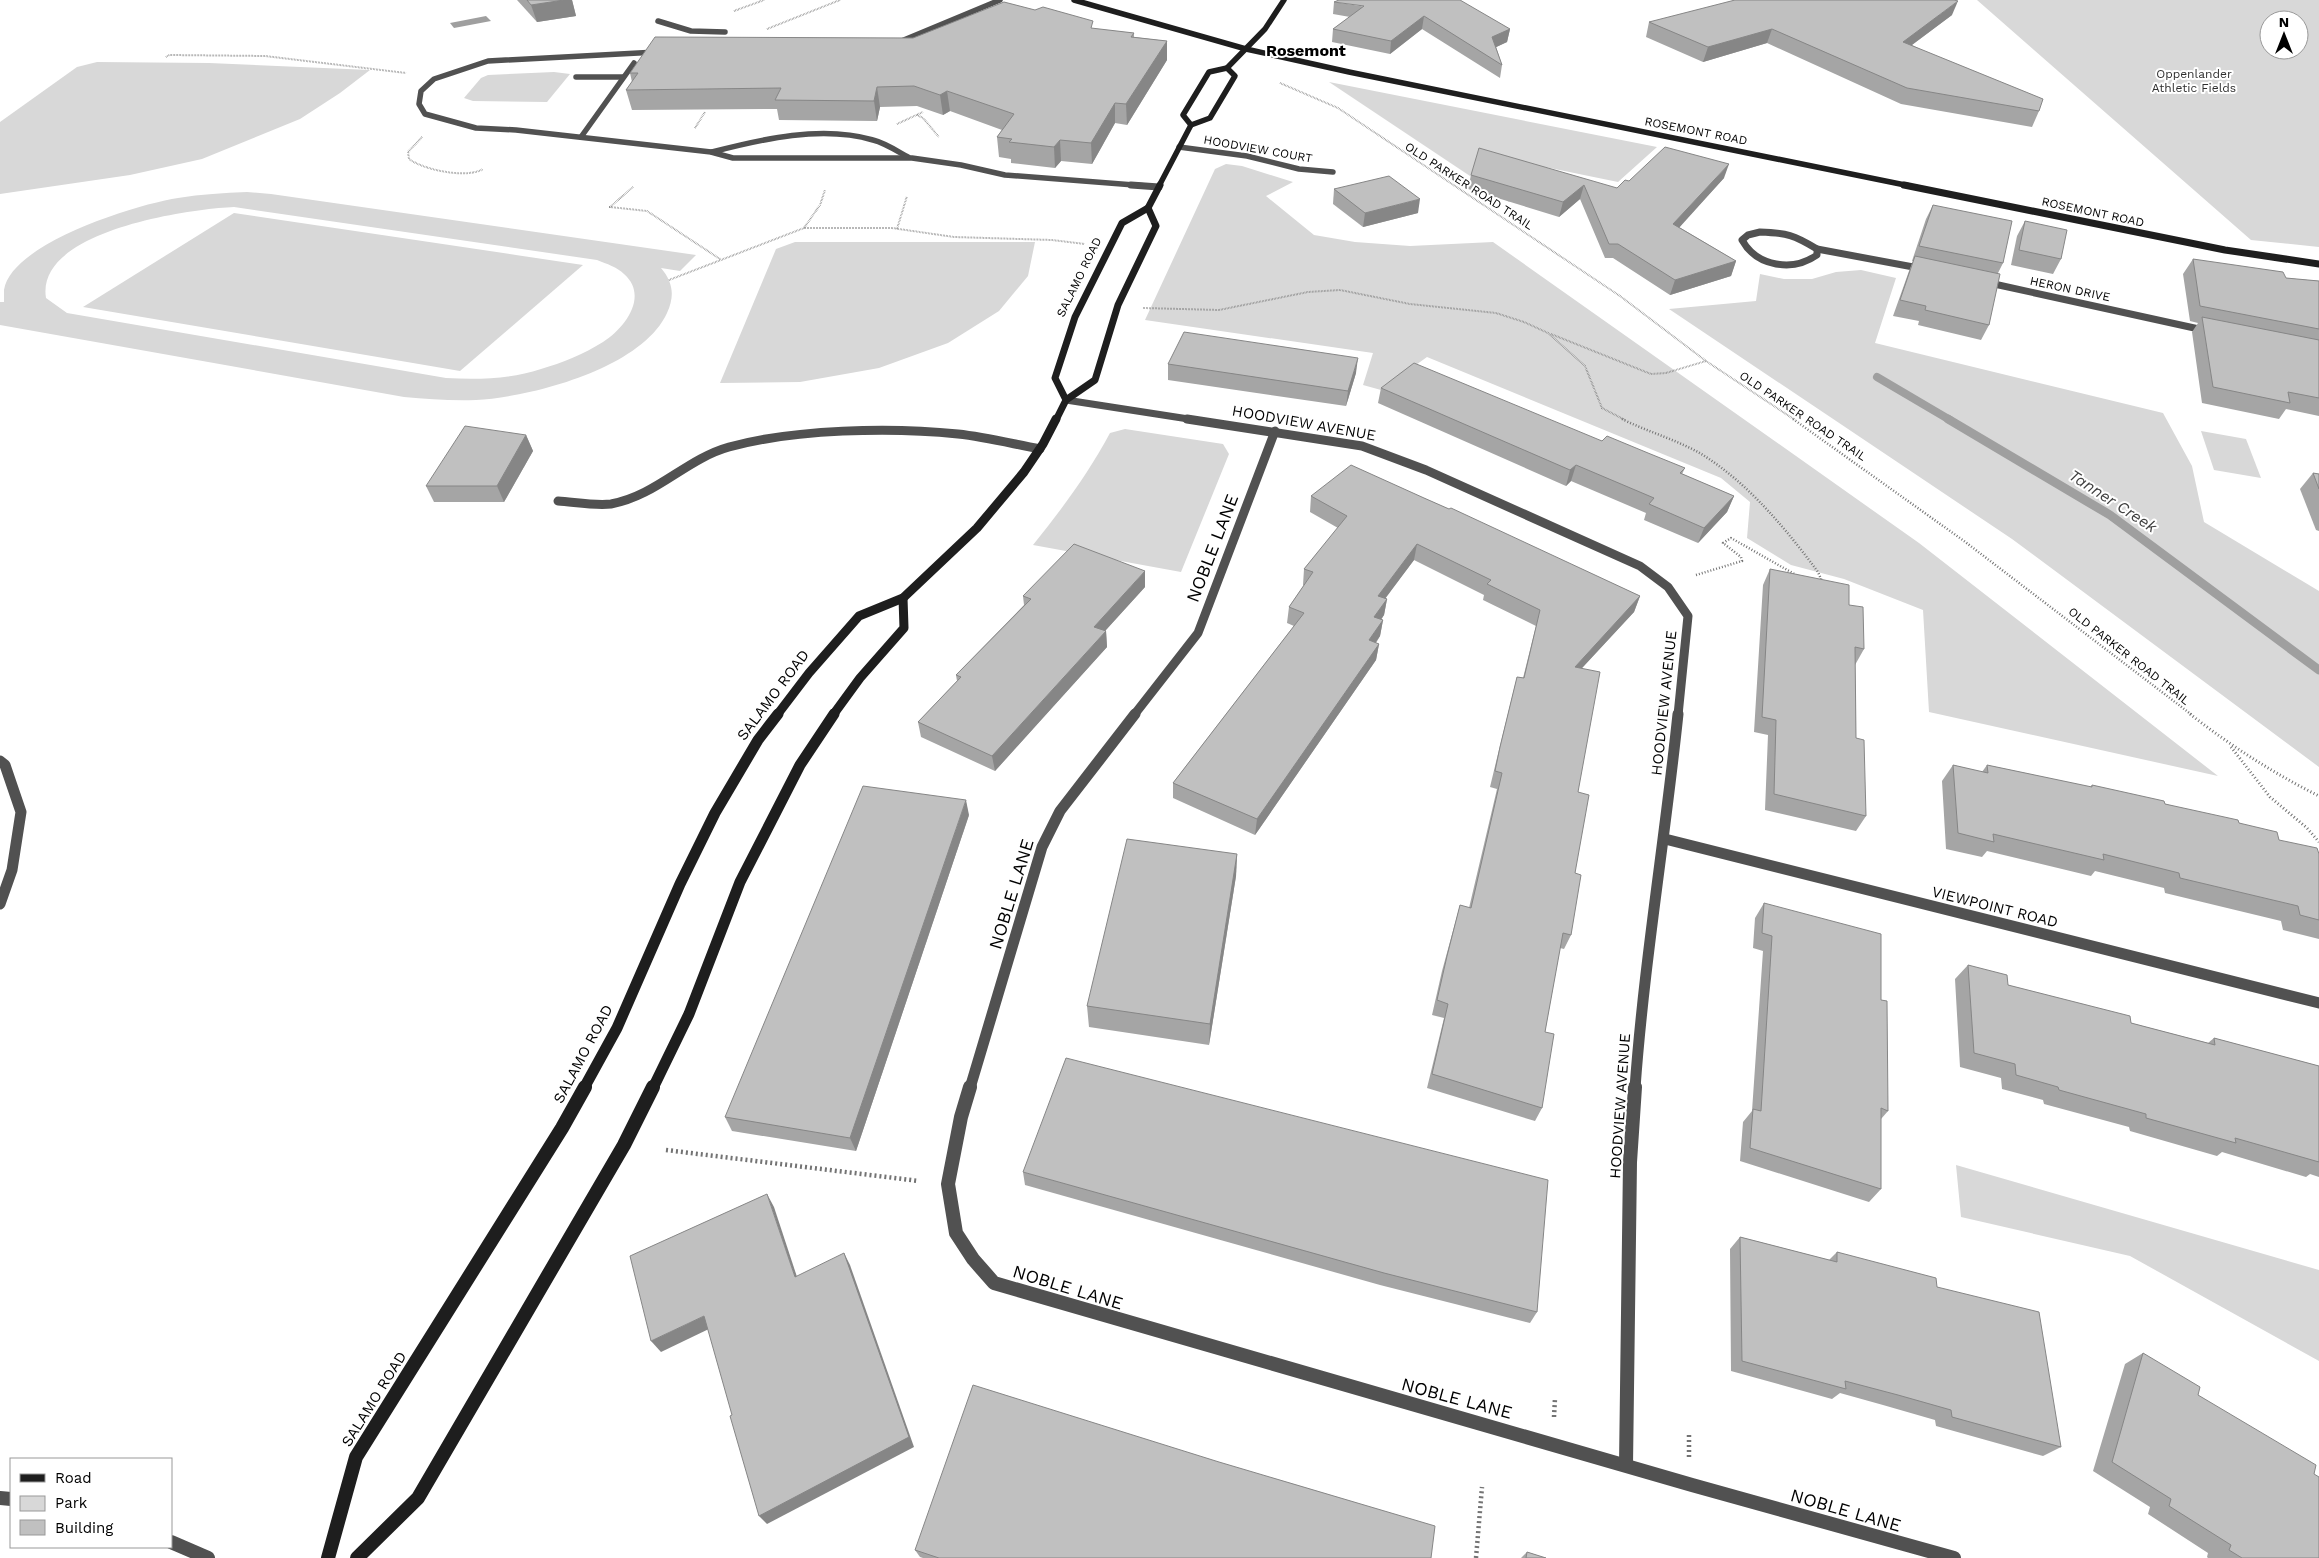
<svg xmlns="http://www.w3.org/2000/svg" width="2319" height="1558" font-family="'Work Sans',sans-serif">
  <style>
    .green { fill: #d8d8d8; fill-rule: evenodd }
    .water { fill: #9f9f9f }
    .lines { fill: none; stroke-linecap: round; stroke-linejoin: round }
    .stream-far1 { stroke: #9f9f9f; stroke-width: 8 }
    .stream { stroke: #9f9f9f; stroke-width: 9 }
    .path-far3 { stroke: #737373; stroke-width: 2; stroke-dasharray: 0.5 1; stroke-linecap: butt }
    .path-far2 { stroke: #737373; stroke-width: 2.5; stroke-dasharray: 1 2; stroke-linecap: butt }
    .path-far1 { stroke: #737373; stroke-width: 3; stroke-dasharray: 1 2.5; stroke-linecap: butt }
    .path { stroke: #737373; stroke-width: 4.5; stroke-dasharray: 2 3; stroke-linecap: butt }
    .service-far2 { stroke: #515151; stroke-width: 5.5 }
    .service-far1 { stroke: #515151; stroke-width: 7 }
    .service { stroke: #515151; stroke-width: 9 }
    .minor-far4 { stroke: #515151; stroke-width: 5.5 }
    .minor-far3 { stroke: #515151; stroke-width: 7 }
    .minor-far2 { stroke: #515151; stroke-width: 9 }
    .minor-far1 { stroke: #515151; stroke-width: 11 }
    .minor { stroke: #515151; stroke-width: 14 }
    .secondary-far4 { stroke: #1e1e1e; stroke-width: 5.5 }
    .secondary-far3 { stroke: #1e1e1e; stroke-width: 7 }
    .secondary-far2 { stroke: #1e1e1e; stroke-width: 9 }
    .secondary-far1 { stroke: #1e1e1e; stroke-width: 11 }
    .secondary { stroke: #1e1e1e; stroke-width: 14 }
    .wall { fill: #a5a5a5 }
    .shaded-wall { fill: #868686 }
    .building { fill: #c0c0c0; stroke: #868686 }
    .labels { text-anchor: middle; dominant-baseline: central; stroke-width: 4; stroke-linejoin: round; paint-order: stroke }
    .far-park-label { font-size: 12px; fill: #2f2f2f; stroke: #fff }
    .far-street-label { font-size: 12px; fill: #000; stroke: #fff }
    .street-label { font-size: 15px; fill: #000; stroke: #fff }
    .far-district-label { font-size: 16px; font-weight: bold; fill: #000; stroke: #fff }
    .water-label { font-size: 16px; font-style: italic; fill: #404040; stroke: #fff }
    .near-street-label { font-size: 18px; fill: #000; stroke: #fff }
  </style>
  <rect width="100%" height="100%" fill="#fff"/>
  <!-- green -->
  <g class="green">
    <path d="M1977,0H2319V247L2251,240ZM2269,20H2299V50H2269Z"/>
    <path d="M97,62L209,63L370,70L340,93L300,119L202,159L130,175L0,194V122L77,67Z"/>
    <path d="M554,72L570,74L547,102L473,101L464,98L481,78L488,75Z"/>
    <path d="M1329,82L1657,147L1618,182L1545,167L1509,202Z"/>
    <path d="M1226,164L1242,166L1293,182L1266,196L1314,235L1355,242L1410,246L1493,242L1919,543L2218,776L1929,712L1923,610L1844,579L1791,565L1747,538L1750,502L1721,478L1427,357L1381,390L1363,385L1373,353L1145,320L1215,169Z"/>
    <path d="M247,192L271,194L696,255L680,271L661,268C673,282 675,296 667,313C642,368 532,397 476,400C452,401 428,399 404,397L0,325V302H4C4,298 4,294 4,290C11,243 138,204 178,198C201,194 224,193 247,192ZM234,207L597,260C607,264 617,267 624,274C649,296 625,328 603,342C584,354 562,363 541,369C510,379 478,380 446,378L67,313L46,298C35,231 188,209 234,207Z"/>
    <path d="M234,213L583,265L460,371L83,307Z"/>
    <path d="M795,242H1035L1028,276L999,311L948,343L879,368L800,382L720,383L776,249Z"/>
    <path d="M1861,270L1896,278L1875,343L2163,413L2192,466L2204,522L2319,591V767L2012,539L1669,309L1756,301L1760,274L1784,279H1812L1836,272Z"/>
    <path d="M1125,429L1223,444L1229,454L1181,572L1033,545C1062,509 1088,474 1110,433Z"/>
    <path d="M2201,431L2246,439L2261,478L2214,470Z"/>
    <path d="M1956,1165L2319,1270V1361L2130,1256L1961,1217Z"/>
  </g>
  <!-- water -->
  <path class="water" d="M486,16L491,21L454,28L450,23Z"/>
  <g class="lines">
    <!-- stream-far1 -->
    <path class="stream-far1" d="M1877,377L1950,420"/>
    <!-- stream -->
    <path class="stream" d="M1948,419L2110,515L2319,670"/>
    <!-- path-far3 -->
    <g class="path-far3">
      <path d="M734,11L764,0"/>
      <path d="M767,29L840,0"/>
      <path d="M166,57L169,55L265,56L406,73"/>
      <path d="M1280,83L1338,108L1620,296L1706,361L1795,420"/>
      <path d="M917,115L923,118L939,137"/>
      <path d="M897,124L923,112"/>
      <path d="M695,128L705,112"/>
      <path d="M422,137L408,152L409,159C424,170 467,179 483,169"/>
      <path d="M633,187L610,207L647,211L720,259"/>
      <path d="M804,228H892L954,237L1052,240L1085,244"/>
      <path d="M897,229L907,196"/>
      <path d="M669,280L804,228L820,205L825,190"/>
      <path d="M1143,308L1219,310L1308,292L1340,290L1410,304L1496,313L1524,322L1548,333L1585,366L1602,408L1625,420"/>
      <path d="M1551,334L1651,374L1666,373L1706,361"/>
    </g>
    <!-- path-far2 -->
    <g class="path-far2">
      <path d="M1622,419C1648,432 1678,440 1703,455C1749,484 1786,529 1818,572L1821,579L1818,581"/>
      <path d="M1793,419L1964,541L2192,715"/>
      <path d="M1696,575L1742,561L1741,557L1723,543L1731,538L1796,575"/>
    </g>
    <!-- path-far1 -->
    <g class="path-far1">
      <path d="M2190,714C2231,746 2273,773 2319,796"/>
      <path d="M2231,747L2270,797L2307,828L2319,842"/>
    </g>
    <!-- path -->
    <g class="path">
      <path d="M666,1150L919,1181"/>
      <path d="M1554,1417L1555,1398"/>
      <path d="M1689,1435V1457"/>
      <path d="M1476,1558L1482,1487"/>
    </g>
    <!-- service-far2 -->
    <g class="service-far2">
      <path d="M658,21L691,31L725,32"/>
      <path d="M899,42L1000,0"/>
      <path d="M657,52L488,61L434,79L421,91L419,104L425,114L476,128L516,130L711,152L733,158H912L961,165L1005,175L1147,186"/>
      <path d="M576,77H623"/>
      <path d="M581,137L634,63"/>
      <path d="M712,152C762,139 822,125 873,140C885,143 897,151 908,157"/>
    </g>
    <!-- service-far1 -->
    <path class="service-far1" d="M1131,185L1159,187"/>
    <!-- service -->
    <path class="service" d="M558,501C574,502 595,506 611,504C656,496 686,459 729,447C794,429 891,427 958,434C986,437 1013,444 1040,449"/>
    <!-- minor-far4 -->
    <path class="minor-far4" d="M1179,147L1247,156L1299,169L1333,172"/>
    <!-- minor-far3 -->
    <g class="minor-far3">
      <path d="M1760,232C1787,233 1794,235 1817,249V255C1793,272 1757,267 1742,240L1748,235Z"/>
      <path d="M1817,249L1924,269"/>
      <path d="M1985,282L2208,331"/>
      <path d="M1066,400L1195,420"/>
    </g>
    <!-- minor-far2 -->
    <g class="minor-far2">
      <path d="M1187,419L1362,446L1426,470L1640,566L1668,587L1688,616L1678,715"/>
      <path d="M1134,715L1198,633L1275,431"/>
    </g>
    <!-- minor-far1 -->
    <g class="minor-far1">
      <path d="M0,761L5,765L21,812L12,870L0,904"/>
      <path d="M1665,839L2319,1003"/>
      <path d="M970,1088L1042,847L1060,811L1135,714"/>
      <path d="M1635,1088C1644,963 1665,839 1678,714"/>
    </g>
    <!-- minor -->
    <g class="minor">
      <path d="M970,1087L961,1117L948,1184L956,1233L973,1259L994,1283L1692,1485L1954,1558"/>
      <path d="M1626,1465L1630,1162L1635,1087"/>
      <path d="M0,1498L11,1499"/>
      <path d="M171,1542L208,1558"/>
    </g>
    <!-- secondary-far4 -->
    <g class="secondary-far4">
      <path d="M1074,0L1246,49L1349,72L1910,186"/>
      <path d="M1191,125L1183,115L1209,72L1227,68L1265,29L1284,0"/>
      <path d="M1159,186L1191,125L1210,118L1235,76L1227,68"/>
    </g>
    <!-- secondary-far3 -->
    <g class="secondary-far3">
      <path d="M1904,185L2225,250L2319,264"/>
      <path d="M1066,400L1055,378L1075,317L1122,223L1148,208L1160,185"/>
      <path d="M1056,420L1066,400L1095,380L1118,305L1156,226L1148,208"/>
    </g>
    <!-- secondary-far2 -->
    <g class="secondary-far2">
      <path d="M777,715L809,673L859,616L903,598L977,528L1024,472L1043,444L1056,419"/>
      <path d="M833,715L860,678L904,628L903,598"/>
    </g>
    <!-- secondary-far1 -->
    <g class="secondary-far1">
      <path d="M584,1088L617,1028L680,884L715,813L758,740L778,714"/>
      <path d="M653,1088L689,1014L740,882L800,765L834,714"/>
    </g>
    <!-- secondary -->
    <g class="secondary">
      <path d="M328,1558L356,1457L562,1128L585,1087"/>
      <path d="M357,1558L418,1498L624,1145L653,1087"/>
    </g>
  </g>
  <!-- wall -->
  <g class="wall">
    <path d="M517,0H572L576,16L537,22Z"/>
    <path d="M1334,2L1510,29L1507,42L1496,47L1502,65L1500,78L1422,29L1390,54L1332,42L1333,29L1350,17L1333,14Z"/>
    <path d="M1952,15L1912,45L2039,111L2032,127L1901,104L1767,43L1703,62L1646,37L1649,22Z"/>
    <path d="M1093,29L1134,33V37L1167,41V60L1127,125L1115,123L1092,164L1061,161L1055,168L1011,163V159L999,157L997,137L1002,130L950,111L943,115L917,106L880,107L877,121L779,120L777,109L632,110L626,90L632,82L630,73L913,38Z"/>
    <path d="M1471,175L1617,188L1629,181L1724,178L1679,227L1736,261L1731,276L1670,295L1613,258H1605L1580,199L1559,217L1468,189Z"/>
    <path d="M1334,189L1418,213L1363,227L1333,204Z"/>
    <path d="M1933,205L2003,263L1998,273L1989,325L1981,340L1918,325L1919,321L1893,316L1909,271L1913,261H1912L1926,219Z"/>
    <path d="M2025,221L2061,259L2053,274L2011,265L2017,236Z"/>
    <path d="M2193,259L2286,278L2319,281V416L2286,409L2279,419L2202,403L2192,332L2198,323L2190,321L2183,274Z"/>
    <path d="M1168,364L1356,373L1346,406L1168,380Z"/>
    <path d="M1381,388L1602,441L1685,468L1682,474L1734,496L1727,512L1698,543L1644,520L1646,513L1571,481L1566,486L1378,403Z"/>
    <path d="M526,435L533,451L504,502H434L426,486Z"/>
    <path d="M2313,473L2319,474V531L2316,530L2300,489Z"/>
    <path d="M1311,496L1424,498L1640,596L1634,612L1582,668L1575,873L1571,935L1564,949L1560,948L1545,1032L1542,1108L1535,1121L1427,1088L1444,1018L1432,1015L1442,971L1460,905L1469,908L1497,789L1490,787L1496,762L1513,693L1517,677L1523,678L1536,626L1483,600L1484,595L1414,560L1385,598L1387,599L1384,615L1381,620H1383L1380,636L1376,643L1379,644L1376,660L1255,835L1173,798V783L1294,626L1287,623L1289,607L1304,585H1303L1304,569L1338,528L1310,512Z"/>
    <path d="M1770,569L1849,605L1864,649L1855,665L1856,738L1866,816L1856,831L1765,810L1768,735L1754,732L1763,585Z"/>
    <path d="M1145,587L1105,631H1106L1107,647L995,771L921,737L918,722L957,681L956,675L1024,605L1023,596Z"/>
    <path d="M1953,765L1982,772L1987,765L2090,787L2092,785L2239,823L2279,840L2319,854V939L2283,930L2281,921L2165,893L2164,888L2095,871L2091,876L1987,851L1982,857L1946,849L1942,781Z"/>
    <path d="M969,815L856,1151L732,1131L725,1117Z"/>
    <path d="M1237,854L1236,876L1209,1045L1089,1027L1087,1006Z"/>
    <path d="M1764,903L1881,1000L1888,1111L1881,1119V1189L1869,1202L1740,1161L1743,1122L1752,1111L1763,951L1753,948L1755,918Z"/>
    <path d="M1968,965L2008,985L2131,1023L2208,1043L2214,1038L2319,1066V1177L2310,1174L2306,1177L2222,1152L2217,1156L2130,1131L2129,1127L2044,1104L2043,1100L2002,1089L2001,1078L1960,1067L1955,979Z"/>
    <path d="M1023,1172L1537,1312L1530,1323L1380,1285L1025,1185Z"/>
    <path d="M1740,1237L1829,1260L1837,1252L1937,1287L2061,1447L2043,1456L1936,1426L1935,1420L1883,1405L1840,1393L1832,1399L1731,1371L1730,1249Z"/>
    <path d="M2143,1353L2198,1395L2314,1474L2319,1558H2208L2207,1557L2208,1553L2148,1514L2150,1507L2093,1471L2125,1364Z"/>
    <path d="M915,1550L1431,1558H923L920,1557Z"/>
    <path d="M1527,1552L1546,1558H1521Z"/>
  </g>
  <!-- shaded-wall -->
  <g class="shaded-wall">
    <path d="M564,0H572L576,16L537,22L531,5Z"/>
    <path d="M1958,1L1952,15L1897,56L1903,42Z"/>
    <path d="M1424,16L1422,29L1390,54L1391,41Z"/>
    <path d="M1510,29L1507,42L1490,50L1492,37Z"/>
    <path d="M1772,29L1767,43L1703,62L1708,47Z"/>
    <path d="M1167,41V60L1127,125L1126,104Z"/>
    <path d="M877,87L880,107L877,121L874,101Z"/>
    <path d="M947,91L950,111L943,115L940,95Z"/>
    <path d="M1115,103V123L1092,164L1091,143Z"/>
    <path d="M1060,140L1061,161L1055,168L1054,147Z"/>
    <path d="M1729,164L1724,178L1669,239L1673,224Z"/>
    <path d="M1584,185L1580,199L1559,217L1563,202Z"/>
    <path d="M1420,199L1418,213L1363,227L1365,213Z"/>
    <path d="M1736,261L1731,276L1670,295L1675,280Z"/>
    <path d="M1358,358L1356,373L1346,406L1348,391Z"/>
    <path d="M526,435L533,451L504,502L497,486Z"/>
    <path d="M1576,465L1571,481L1566,486L1570,470Z"/>
    <path d="M1734,496L1727,512L1698,543L1704,528Z"/>
    <path d="M1417,544L1414,560L1376,611L1378,596Z"/>
    <path d="M1145,571V587L1095,642L1094,627Z"/>
    <path d="M1640,596L1634,612L1569,682L1575,667Z"/>
    <path d="M1387,599L1384,615L1371,633L1374,617Z"/>
    <path d="M1383,620L1380,636L1366,656L1369,640Z"/>
    <path d="M1106,631L1107,647L995,771L992,756Z"/>
    <path d="M1379,644L1376,660L1255,835L1257,819Z"/>
    <path d="M966,800L969,815L856,1151L850,1138Z"/>
    <path d="M1237,854L1236,876L1209,1045L1210,1024Z"/>
    <path d="M767,1194L774,1207L801,1289L795,1277Z"/>
    <path d="M844,1253L850,1265L914,1447L767,1524L759,1516Z"/>
    <path d="M704,1316L713,1327L661,1352L651,1341Z"/>
  </g>
  <!-- building -->
  <g class="building">
    <path d="M527,0H564L531,5Z"/>
    <path d="M1339,0H1460L1510,29L1492,37L1502,65L1424,16L1391,41L1333,29L1364,6L1334,2Z"/>
    <path d="M1735,0H1954L1958,1L1903,42L2043,99L2039,111L1907,88L1772,29L1708,47L1649,22Z"/>
    <path d="M1004,2L1035,10L1043,7L1093,21L1091,28L1134,33L1131,37L1167,41L1126,104L1115,103L1091,143L1060,140L1054,147L1009,142L1012,139L997,137L1014,114L947,91L940,95L914,86L877,87L874,101L775,100L781,88L626,90L638,73H630L655,37L913,38Z"/>
    <path d="M1665,147L1729,164L1673,224L1736,261L1675,280L1618,244H1609L1584,185L1563,202L1471,175L1479,148L1617,188L1625,180L1629,181Z"/>
    <path d="M1389,176L1420,199L1365,213L1334,189Z"/>
    <path d="M1933,205L2012,221L2003,263L1919,246Z"/>
    <path d="M2025,221L2067,230L2061,259L2019,250Z"/>
    <path d="M1915,256L2000,274L1989,325L1925,310L1926,306L1900,300Z"/>
    <path d="M2193,259L2283,272L2286,278L2319,281V329L2200,306Z"/>
    <path d="M2202,317L2319,340V398L2288,392L2290,403L2213,387Z"/>
    <path d="M1184,332L1358,358L1348,391L1168,364Z"/>
    <path d="M1414,363L1602,441L1607,436L1648,453L1685,468L1680,473L1734,496L1704,528L1649,504L1654,498L1576,465L1570,470L1381,388Z"/>
    <path d="M465,426L526,435L497,486H426Z"/>
    <path d="M1351,465L1424,498L1449,509L1451,508L1640,596L1575,667L1600,672L1578,792L1589,795L1575,873L1581,875L1571,935L1563,933L1545,1032L1554,1034L1542,1108L1432,1074L1448,1004L1437,1000L1447,956L1460,905L1471,908L1502,773L1495,771L1500,747L1517,677L1524,678L1540,610L1487,584L1491,580L1417,544L1378,596L1387,599L1374,617L1383,620L1369,640L1379,644L1257,819L1173,783L1304,613L1289,607L1313,572L1304,569L1347,516L1311,496Z"/>
    <path d="M2313,473L2319,474V489Z"/>
    <path d="M1074,544L1145,571L1094,627L1106,631L992,756L918,722L961,677L956,675L1031,599L1023,596Z"/>
    <path d="M1770,569L1849,585V605L1863,607L1864,649L1855,647L1856,738L1864,740L1866,816L1774,794L1776,720L1762,717Z"/>
    <path d="M1953,765L1988,773L1987,765L2092,787V785L2164,801L2165,804L2238,820L2239,823L2277,832L2279,840L2317,848L2319,854V920L2300,915L2298,906L2180,878L2179,873L2103,854L2104,860L1993,834L1994,842L1958,833Z"/>
    <path d="M863,786L966,800L850,1138L725,1117Z"/>
    <path d="M1127,839L1237,854L1210,1024L1087,1006Z"/>
    <path d="M1764,903L1881,934V1000L1887,1001L1888,1111L1881,1108V1189L1750,1148L1753,1109L1761,1111L1772,936L1762,933Z"/>
    <path d="M1968,965L2007,975L2008,985L2130,1016L2131,1023L2215,1045L2214,1038L2319,1066V1162L2235,1138L2236,1143L2146,1118V1114L2059,1090L2058,1087L2016,1075L2015,1064L1974,1053Z"/>
    <path d="M1066,1058L1548,1180L1537,1312L1384,1273L1023,1172Z"/>
    <path d="M767,1194L795,1277L844,1253L909,1437L759,1516L730,1416L732,1415L704,1316L651,1341L630,1256Z"/>
    <path d="M1740,1237L1837,1262V1252L1936,1278L1937,1287L2039,1312L2061,1447L1952,1417L1951,1410L1898,1395L1845,1381L1846,1389L1742,1361Z"/>
    <path d="M2143,1353L2200,1387L2198,1395L2316,1465L2314,1474L2319,1477V1558H2242L2229,1550L2231,1545L2169,1506L2171,1499L2112,1462Z"/>
    <path d="M973,1385L1219,1462L1435,1526L1431,1558H939L915,1550Z"/>
    <path d="M1527,1552L1546,1558H1526Z"/>
  </g>
  <g class="labels">
    <!-- far-park labels -->
    <g class="far-park-label">
      <text x="2194" y="74">Oppenlander<tspan x="2194" dy="14">Athletic Fields</tspan></text>
    </g>
    <!-- far-street labels -->
    <g class="far-street-label">
      <text transform="translate(1696 131) rotate(11)">ROSEMONT ROAD</text>
      <text transform="translate(1258 149) rotate(10)">HOODVIEW COURT</text>
      <text transform="translate(1469 186) rotate(33)">OLD PARKER ROAD TRAIL</text>
      <text transform="translate(2093 212) rotate(12)">ROSEMONT ROAD</text>
      <text transform="translate(1079 277) rotate(-64)">SALAMO ROAD</text>
      <text transform="translate(2070 289) rotate(12)">HERON DRIVE</text>
      <text transform="translate(1803 416) rotate(34)">OLD PARKER ROAD TRAIL</text>
      <text transform="translate(2129 656) rotate(38)">OLD PARKER ROAD TRAIL</text>
    </g>
    <!-- street labels -->
    <g class="street-label">
      <text transform="translate(1304 423) rotate(10)">HOODVIEW AVENUE</text>
      <text transform="translate(773 695) rotate(-53)">SALAMO ROAD</text>
      <text transform="translate(1664 703) rotate(-84)">HOODVIEW AVENUE</text>
      <text transform="translate(1995 907) rotate(14)">VIEWPOINT ROAD</text>
      <text transform="translate(583 1054) rotate(-62)">SALAMO ROAD</text>
      <text transform="translate(1620 1106) rotate(-86)">HOODVIEW AVENUE</text>
      <text transform="translate(374 1399) rotate(-58)">SALAMO ROAD</text>
    </g>
    <!-- far-district labels -->
    <g class="far-district-label">
      <text x="1306" y="50">Rosemont</text>
    </g>
    <!-- water labels -->
    <g class="water-label">
      <text transform="translate(2113 501) rotate(33)">Tanner Creek</text>
    </g>
    <!-- near-street labels -->
    <g class="near-street-label">
      <text transform="translate(1212 548) rotate(-69)">NOBLE LANE</text>
      <text transform="translate(1011 894) rotate(-73)">NOBLE LANE</text>
      <text transform="translate(1068 1287) rotate(17)">NOBLE LANE</text>
      <text transform="translate(1457 1398) rotate(15)">NOBLE LANE</text>
      <text transform="translate(1846 1510) rotate(16)">NOBLE LANE</text>
    </g>
  </g>
  <!-- legend -->
  <rect x="10" y="1458" width="162" height="90" fill="#ffffff" stroke="#999999"/>
  <rect x="20" y="1474" width="25" height="8" fill="#1e1e1e" stroke="#999999"/>
  <text x="55" y="1483" font-size="15" fill="#000000">Road</text>
  <rect x="20" y="1496" width="25" height="15" fill="#d8d8d8" stroke="#999999"/>
  <text x="55" y="1508" font-size="15" fill="#000000">Park</text>
  <rect x="20" y="1520" width="25" height="15" fill="#c0c0c0" stroke="#999999"/>
  <text x="55" y="1533" font-size="15" fill="#000000">Building</text>
  <!-- north arrow -->
  <g transform="translate(2284 35)"><circle r="24" fill="#ffffff" stroke="#999999"/>
  <path d="M0-4L9 19L0 12L-9 19Z" fill="#000000"/>
  <text y="-8" font-size="14" font-weight="bold" text-anchor="middle" fill="#000000">N</text>
  </g>
</svg>
